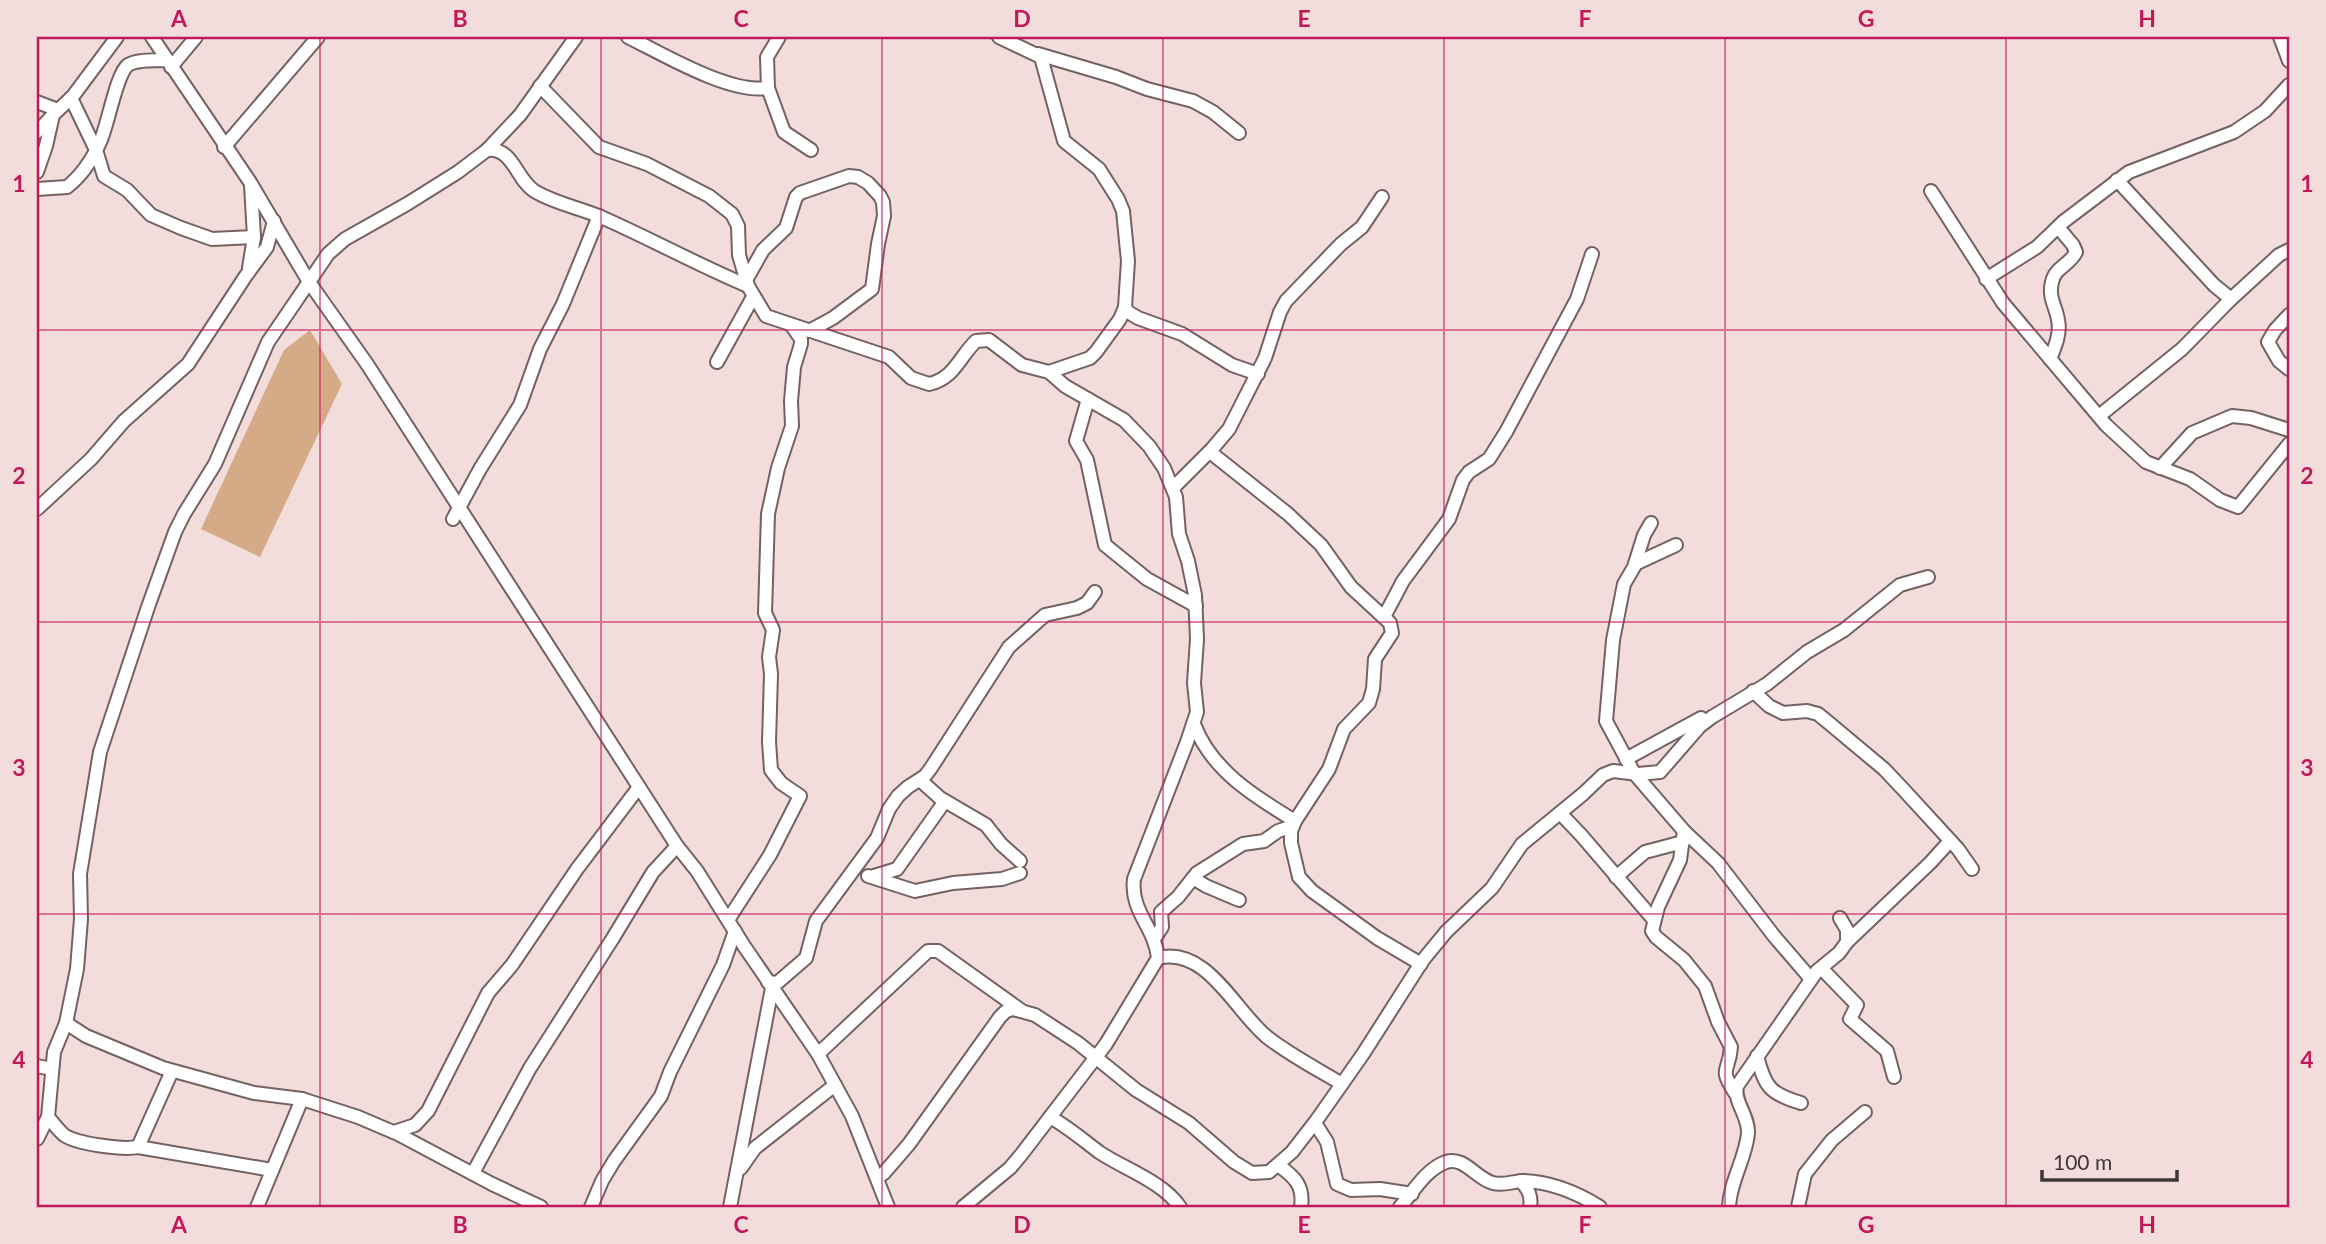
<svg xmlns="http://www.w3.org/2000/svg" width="2326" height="1244" font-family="Lato,sans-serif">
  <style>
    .green { fill: #d4ab86 }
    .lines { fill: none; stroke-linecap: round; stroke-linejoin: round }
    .minor-casing { stroke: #746262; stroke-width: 16 }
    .minor { stroke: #fff; stroke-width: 12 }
    .grid { fill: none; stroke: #c2185b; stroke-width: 2; stroke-opacity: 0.55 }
    .neatline { fill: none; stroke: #c2185b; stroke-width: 2.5 }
    .grid-label { font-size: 23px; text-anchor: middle; font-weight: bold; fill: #c2185b }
  </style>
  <rect width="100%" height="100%" fill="#f2dddc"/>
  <!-- green -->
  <path class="green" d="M310,330L342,384L260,557L201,529L284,350Z"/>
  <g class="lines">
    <defs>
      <g id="minor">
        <path d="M152,37L250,182L309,282L367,364L677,846L697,871L744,946L818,1054L852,1116L888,1207"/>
        <path d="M628,37C663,54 729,94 768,88"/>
        <path d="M779,37L767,57L768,88L784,132L811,150"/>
        <path d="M999,37L1041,57L1064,141L1099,169L1118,199L1123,211L1128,261L1125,307L1120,319L1096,352L1090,358L1049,372"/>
        <path d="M2280,37L2289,61"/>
        <path d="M1038,54L1116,77L1147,89L1193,101L1213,112L1239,133"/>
        <path d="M171,67L196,37"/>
        <path d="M540,86L599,147L647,164L709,196L732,214L738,226L739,255L748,286L766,316L889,357L911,378L929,384C954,379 960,356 976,341L989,340L1022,365L1049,372L1065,386L1124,420L1149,446L1164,468L1176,497L1179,534L1188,561L1195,595L1197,639L1194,683L1197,712L1187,742L1134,879C1130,912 1155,927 1158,958L1106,1044L1021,1155L1010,1168L963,1207"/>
        <path d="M71,98L96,150L104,176L127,190L151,215L181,228L212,239L254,237"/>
        <path d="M37,102L58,110"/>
        <path d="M37,132L53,115"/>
        <path d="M224,147L318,37"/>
        <path d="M487,150C514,147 516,181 536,192C557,204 580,208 601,217C651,239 698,265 748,286"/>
        <path d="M37,172L46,146L53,115L73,96L117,37"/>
        <path d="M2117,180L2214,285L2231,299"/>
        <path d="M37,189L67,187C81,176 93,158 100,142C108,126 116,74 128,65C137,59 156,61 166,60"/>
        <path d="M1931,191L2003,303L2106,425L2146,462L2190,479L2220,500L2238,507L2289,444"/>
        <path d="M249,268L254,237L251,185"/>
        <path d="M1986,279L2037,247L2063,222L2129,172L2234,132L2265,111L2289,85"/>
        <path d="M746,280L763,250L786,228L796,197L800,193L849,176L858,177L868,183L880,196L883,202L884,216L878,244L872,289L833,318L809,331"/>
        <path d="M1125,307L1128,312L1138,318L1182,334L1232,365L1258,374"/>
        <path d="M2289,315L2275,330L2268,342L2279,361L2289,369"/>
        <path d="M2050,359C2055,347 2061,333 2058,320C2056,306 2048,298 2052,282C2055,267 2070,265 2076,252L2073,245L2058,227"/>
        <path d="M717,362L753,297"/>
        <path d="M1088,399L1076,441L1087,460L1105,545L1147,579L1196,606"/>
        <path d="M2099,416L2182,349L2231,299L2279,255L2289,250"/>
        <path d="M1210,452L1288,514L1321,545L1351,587L1390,623L1392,633L1375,659L1373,689L1369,703L1344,729L1329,769L1295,821L1291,831V843L1299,877L1312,891L1377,938L1421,964"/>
        <path d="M2160,468L2192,433L2232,416L2251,418L2289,430"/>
        <path d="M1173,488L1212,449L1229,429L1265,358L1280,312L1286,301L1341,244L1362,227L1382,197"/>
        <path d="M37,509L91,459L124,421L188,364L245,277L267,247L274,221"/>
        <path d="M453,519L480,469L520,405L540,349L563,304L599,216"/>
        <path d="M1651,523L1644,535L1634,567L1624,584L1613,640L1606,721L1634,773L1684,831L1718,863L1774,936L1811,979"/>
        <path d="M1635,564L1676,545"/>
        <path d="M1384,617L1403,581L1449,519L1463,480L1469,472L1489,459L1506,432L1577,299L1592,254"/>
        <path d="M1753,691L1769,706L1783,713L1807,711L1818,714L1829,723L1884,769L1902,788L1958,849L1972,869"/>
        <path d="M1194,724C1211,770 1255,797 1295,821"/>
        <path d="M1626,759L1701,718"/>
        <path d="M920,780L940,798L986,825L1001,844L1020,861"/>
        <path d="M1560,813L1581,835L1654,920"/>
        <path d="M1684,831L1680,860L1658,907L1652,931L1656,937L1684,960L1705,986L1718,1022L1731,1047C1729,1074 1718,1066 1735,1093"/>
        <path d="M868,876L915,891L953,883L1002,879L1020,873"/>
        <path d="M874,876L897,869L945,801"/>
        <path d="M1616,877L1645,852L1683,842"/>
        <path d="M1193,878L1206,886L1239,900"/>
        <path d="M728,920L770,855L800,796L781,783L771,770L769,742L771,674L769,657L773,630L765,613L768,514L778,468L792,426L791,401L794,367L801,344V339L792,326"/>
        <path d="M1154,939L1162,927L1161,912L1178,897L1197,873L1243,844L1264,841L1278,831L1293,826"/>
        <path d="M1847,942L1930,863L1950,841"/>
        <path d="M1158,958C1207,946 1235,1011 1267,1037C1290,1055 1317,1069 1342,1084"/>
        <path d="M1821,968L1857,1005L1850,1019L1887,1051L1894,1077"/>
        <path d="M768,982L777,983L806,958L816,921L877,838L889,809L898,796L908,787L925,776L931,768L1009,647L1045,615L1077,608L1087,603L1095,592"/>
        <path d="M66,1023L86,1036L163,1068L254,1093L302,1099L358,1117L398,1134L492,1184L541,1207"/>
        <path d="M818,1054L928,951H938L1022,1011"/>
        <path d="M1757,1056C1765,1087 1770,1094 1801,1103"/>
        <path d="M37,1066L52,1069"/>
        <path d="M48,1117C53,1123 58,1130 64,1135C77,1144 123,1150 138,1147L272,1170"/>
        <path d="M1050,1117C1068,1127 1083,1140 1099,1152C1124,1169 1162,1181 1180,1207"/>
        <path d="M1315,1123L1327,1142L1337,1184L1351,1190L1380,1189L1412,1194"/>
        <path d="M394,1132L415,1125L428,1111L488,993L512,965L577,869L639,787"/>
        <path d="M37,1139L48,1117L54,1052L66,1023L77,969L81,919L80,874L100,752L148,607L175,532L184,514L215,464L268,342L328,254L345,239L407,204L458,172L487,150L520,115L576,37"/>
        <path d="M138,1147L172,1071"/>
        <path d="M1278,1165C1295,1177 1304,1186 1301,1207"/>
        <path d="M741,1168L755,1148L835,1085"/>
        <path d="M473,1173L530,1068L613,938L653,872L677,846"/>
        <path d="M877,1178L884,1173L909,1144L1000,1017L1006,1011L1013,1009L1035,1015L1078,1043L1136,1090L1189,1123L1234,1162L1252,1173L1269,1172L1292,1152L1316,1121L1363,1054L1423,960L1446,932L1492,888L1522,844L1583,794L1603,775L1613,771L1638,774L1660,772L1700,726L1712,717L1767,684L1807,652L1844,630L1900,585L1928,577"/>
        <path d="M1521,1181C1528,1189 1532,1196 1530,1207"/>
        <path d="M257,1207L302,1099"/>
        <path d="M591,1207L602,1181L614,1161L661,1096L670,1072L723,965L735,931"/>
        <path d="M730,1207L772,988"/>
        <path d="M1400,1207C1413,1192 1426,1169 1446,1162C1465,1156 1476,1179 1493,1183C1504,1186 1513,1181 1524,1181C1552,1182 1576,1192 1600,1207"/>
        <path d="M1729,1207C1730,1181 1746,1158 1748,1133C1749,1116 1733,1101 1737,1086L1817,971L1839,953L1847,942V930L1840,918"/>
        <path d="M1798,1207L1805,1174L1832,1140L1865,1112"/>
      </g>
    </defs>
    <!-- minor casing -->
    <use href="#minor" class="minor-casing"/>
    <!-- minor -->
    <use href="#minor" class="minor"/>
  </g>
  <!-- grid -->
  <path class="grid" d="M320,37V1207M601,37V1207M882,37V1207M1163,37V1207M1444,37V1207M1725,37V1207M2006,37V1207M37,330H2289M37,622H2289M37,914H2289"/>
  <!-- border -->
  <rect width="2326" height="1244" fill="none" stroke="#f2dddc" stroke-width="77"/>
  <!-- scale -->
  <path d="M2042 1170v10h135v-10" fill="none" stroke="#3f3737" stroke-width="3.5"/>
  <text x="2053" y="1170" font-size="21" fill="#3f3737" stroke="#f2dddc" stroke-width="5" paint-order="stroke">100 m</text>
  <rect x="38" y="38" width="2250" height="1168" class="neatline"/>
  <g class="grid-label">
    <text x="179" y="27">A</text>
    <text x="460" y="27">B</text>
    <text x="741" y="27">C</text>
    <text x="1022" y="27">D</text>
    <text x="1304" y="27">E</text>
    <text x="1585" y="27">F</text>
    <text x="1866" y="27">G</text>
    <text x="2147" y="27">H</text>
    <text x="19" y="192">1</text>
    <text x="2307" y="192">1</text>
    <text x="19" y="484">2</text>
    <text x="2307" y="484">2</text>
    <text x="19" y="776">3</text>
    <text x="2307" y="776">3</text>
    <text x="19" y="1068">4</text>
    <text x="2307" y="1068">4</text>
    <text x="179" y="1233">A</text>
    <text x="460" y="1233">B</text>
    <text x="741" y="1233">C</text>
    <text x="1022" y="1233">D</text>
    <text x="1304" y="1233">E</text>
    <text x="1585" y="1233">F</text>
    <text x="1866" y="1233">G</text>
    <text x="2147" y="1233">H</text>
  </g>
</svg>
